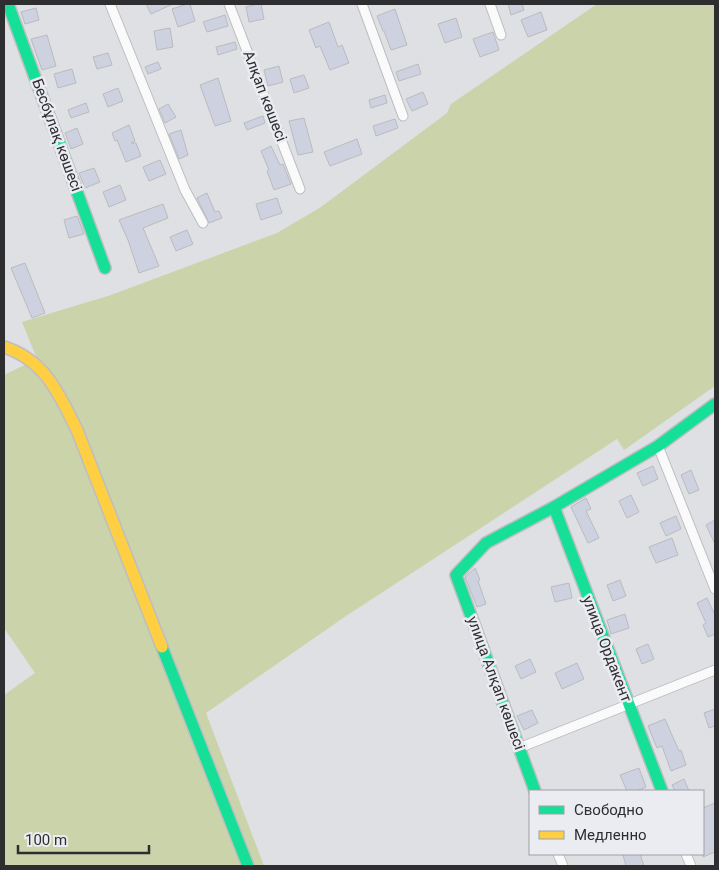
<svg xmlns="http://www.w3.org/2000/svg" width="719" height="870" font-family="Roboto,sans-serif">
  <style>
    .green { fill: #cbd3aa }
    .building { fill: #ced1e0; stroke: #babbbe }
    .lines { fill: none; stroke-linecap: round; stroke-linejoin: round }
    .street-casing { stroke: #bdbec1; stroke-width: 11 }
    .fast-casing { stroke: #bdbec1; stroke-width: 14 }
    .slow-casing { stroke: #bdbec1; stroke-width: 14 }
    .street { stroke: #fafafb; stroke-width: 9 }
    .fast { stroke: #16e098; stroke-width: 11 }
    .slow { stroke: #ffcf43; stroke-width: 11 }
    .labels { text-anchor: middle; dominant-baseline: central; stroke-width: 5; stroke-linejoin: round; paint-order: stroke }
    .street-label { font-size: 15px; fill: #2e2e30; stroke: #ebecf2 }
  </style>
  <rect width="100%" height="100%" fill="#dee0e3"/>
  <!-- green -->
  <path class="green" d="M597,4H715V386L624,450L617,439L346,616L206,713L264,866H4V695L35,673L4,628V375L37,359L22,322L111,295L277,233L321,207L447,113L451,104Z"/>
  <!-- building -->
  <g class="building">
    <path d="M146,4H173L151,14Z"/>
    <path d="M187,4H190L195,21L178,27L172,9Z"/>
    <path d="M257,4H261L264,19L249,22L246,7Z"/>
    <path d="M508,4H522L524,10L511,15Z"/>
    <path d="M36,8L39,20L25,24L21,12Z"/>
    <path d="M395,9L407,45L391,50L384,31H383L377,16Z"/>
    <path d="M541,12L547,30L528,37L521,20Z"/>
    <path d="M225,15L228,26L207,32L203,22Z"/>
    <path d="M456,18L462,37L445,43L438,24Z"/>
    <path d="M329,22L338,47L342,45L349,63L330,70L320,46L316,48L309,30Z"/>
    <path d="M170,28L173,47L157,50L154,31Z"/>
    <path d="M493,32L499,50L480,57L473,39Z"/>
    <path d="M47,35L56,66L42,70L31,39Z"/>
    <path d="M235,42L237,49L218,55L216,47Z"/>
    <path d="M108,53L112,65L97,69L93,57Z"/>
    <path d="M158,62L161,69L148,74L145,67Z"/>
    <path d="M418,64L421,74L399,81L396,72Z"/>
    <path d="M279,66L283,82L268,86L264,70Z"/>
    <path d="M72,69L76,83L58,88L54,74Z"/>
    <path d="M304,75L309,88L294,93L290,79Z"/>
    <path d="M218,78L231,121L215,126L200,85Z"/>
    <path d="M118,88L123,101L108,107L103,94Z"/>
    <path d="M423,92L428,104L412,111L406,99Z"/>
    <path d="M385,95L387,103L371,108L369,100Z"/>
    <path d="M86,103L89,112L71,118L68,110Z"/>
    <path d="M168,104L176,117L165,123L159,109Z"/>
    <path d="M263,116L265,123L247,130L244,123Z"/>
    <path d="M304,118L313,152L298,155L289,121Z"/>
    <path d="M395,119L398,128L376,136L373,126Z"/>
    <path d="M129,125L135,141L131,143H136L141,156L126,162L117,140L115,141L112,133Z"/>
    <path d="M77,128L83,144L71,149L65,133Z"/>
    <path d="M181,130L188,155L179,159L169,134Z"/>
    <path d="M357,139L362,154L330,166L324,152Z"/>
    <path d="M271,146L280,165L283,164L291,184L274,190L267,171L269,170L261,151Z"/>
    <path d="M160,160L166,174L149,181L143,167Z"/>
    <path d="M94,168L100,182L85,188L79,173Z"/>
    <path d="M120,185L126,200L109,207L103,192Z"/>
    <path d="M207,193L215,212L219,211L222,218L209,223L197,198Z"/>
    <path d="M277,198L282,213L261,220L256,204Z"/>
    <path d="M163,204L168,218L143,228L159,266L139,273L128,240L119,220Z"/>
    <path d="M77,216L84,234L69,238L64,220Z"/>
    <path d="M187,230L193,244L176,251L170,237Z"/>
    <path d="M25,263L45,313L32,318L11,268Z"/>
    <path d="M653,466L658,479L643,486L637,473Z"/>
    <path d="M691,470L699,490L689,494L681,475Z"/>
    <path d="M631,495L639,512L627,518L619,501Z"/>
    <path d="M586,498L591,509L586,511L599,538L588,543L571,507Z"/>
    <path d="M676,516L681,529L666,536L660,523Z"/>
    <path d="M715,520V544L706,525Z"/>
    <path d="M672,538L678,555L656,563L649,547Z"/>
    <path d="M475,568L480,580L478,581L486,604L477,607L465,577Z"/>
    <path d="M620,580L626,596L613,601L607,585Z"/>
    <path d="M569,583L572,598L555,602L551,587Z"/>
    <path d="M707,598L715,615V634L708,637L703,625L706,623L697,603Z"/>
    <path d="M625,614L629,628L611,634L607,620Z"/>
    <path d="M648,644L654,659L642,664L636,649Z"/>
    <path d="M530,659L536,672L521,679L515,666Z"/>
    <path d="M577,663L584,679L562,689L555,673Z"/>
    <path d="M715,709V726L709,728L704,713Z"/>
    <path d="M532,710L538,723L524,730L517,716Z"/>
    <path d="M665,719L679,751L681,750L686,765L671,771L662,746L657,748L648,726Z"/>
    <path d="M639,768L646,787L636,791H627L620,775Z"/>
    <path d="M684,779L689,791H675L672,785Z"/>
    <path d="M715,803V852L703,857V808Z"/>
    <path d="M626,854H640L644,866H626L623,855Z"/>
  </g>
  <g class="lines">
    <defs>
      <g id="street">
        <path d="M110,4L185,190L203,223"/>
        <path d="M229,4L300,189"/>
        <path d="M362,4L403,116"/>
        <path d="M490,4L501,35"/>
        <path d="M658,446L715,589"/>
        <path d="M519,748L715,670"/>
        <path d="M558,854L563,866"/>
        <path d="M686,854L691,866"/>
      </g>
      <g id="fast">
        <path d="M8,4L105,268"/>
        <path d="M554,507L662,791"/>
        <path d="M162,647L248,866"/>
        <path d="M535,791L456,575L486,543L554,507L658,446L715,404"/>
      </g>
      <path id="slow" d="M4,347C45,360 59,394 77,430L162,647"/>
    </defs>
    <!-- street casing -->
    <use href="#street" class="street-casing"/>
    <!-- fast casing -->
    <use href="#fast" class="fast-casing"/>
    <!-- slow casing -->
    <use href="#slow" class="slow-casing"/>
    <!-- street -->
    <use href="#street" class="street"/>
    <!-- fast -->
    <use href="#fast" class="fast"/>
    <!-- slow -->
    <use href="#slow" class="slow"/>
  </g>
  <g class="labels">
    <!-- street labels -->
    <g class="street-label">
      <text transform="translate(265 96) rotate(69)">Алқап көшесі</text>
      <text transform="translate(57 135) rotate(70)">Бесбұлақ көшесі</text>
      <text transform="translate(607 649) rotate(69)">улица Ордакент</text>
      <text transform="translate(496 683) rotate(70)">улица Алқап көшесі</text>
    </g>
  </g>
  <!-- border -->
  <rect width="719" height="870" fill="none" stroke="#2e2e30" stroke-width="10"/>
  <!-- legend -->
  <rect x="529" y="790" width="175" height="65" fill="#ebecf2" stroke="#9fa0a4"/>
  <rect x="539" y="806" width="25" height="8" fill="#16e098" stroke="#9fa0a4"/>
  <text x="574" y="815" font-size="15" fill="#2e2e30">Свободно</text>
  <rect x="539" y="831" width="25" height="8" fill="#ffcf43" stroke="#9fa0a4"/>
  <text x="574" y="840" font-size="15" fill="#2e2e30">Медленно</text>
  <!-- scale -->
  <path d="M18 845v8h131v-8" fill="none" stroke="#2e2e30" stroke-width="2.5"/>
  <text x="25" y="845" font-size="15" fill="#2e2e30" stroke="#ebecf2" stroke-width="4" paint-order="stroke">100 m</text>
</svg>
